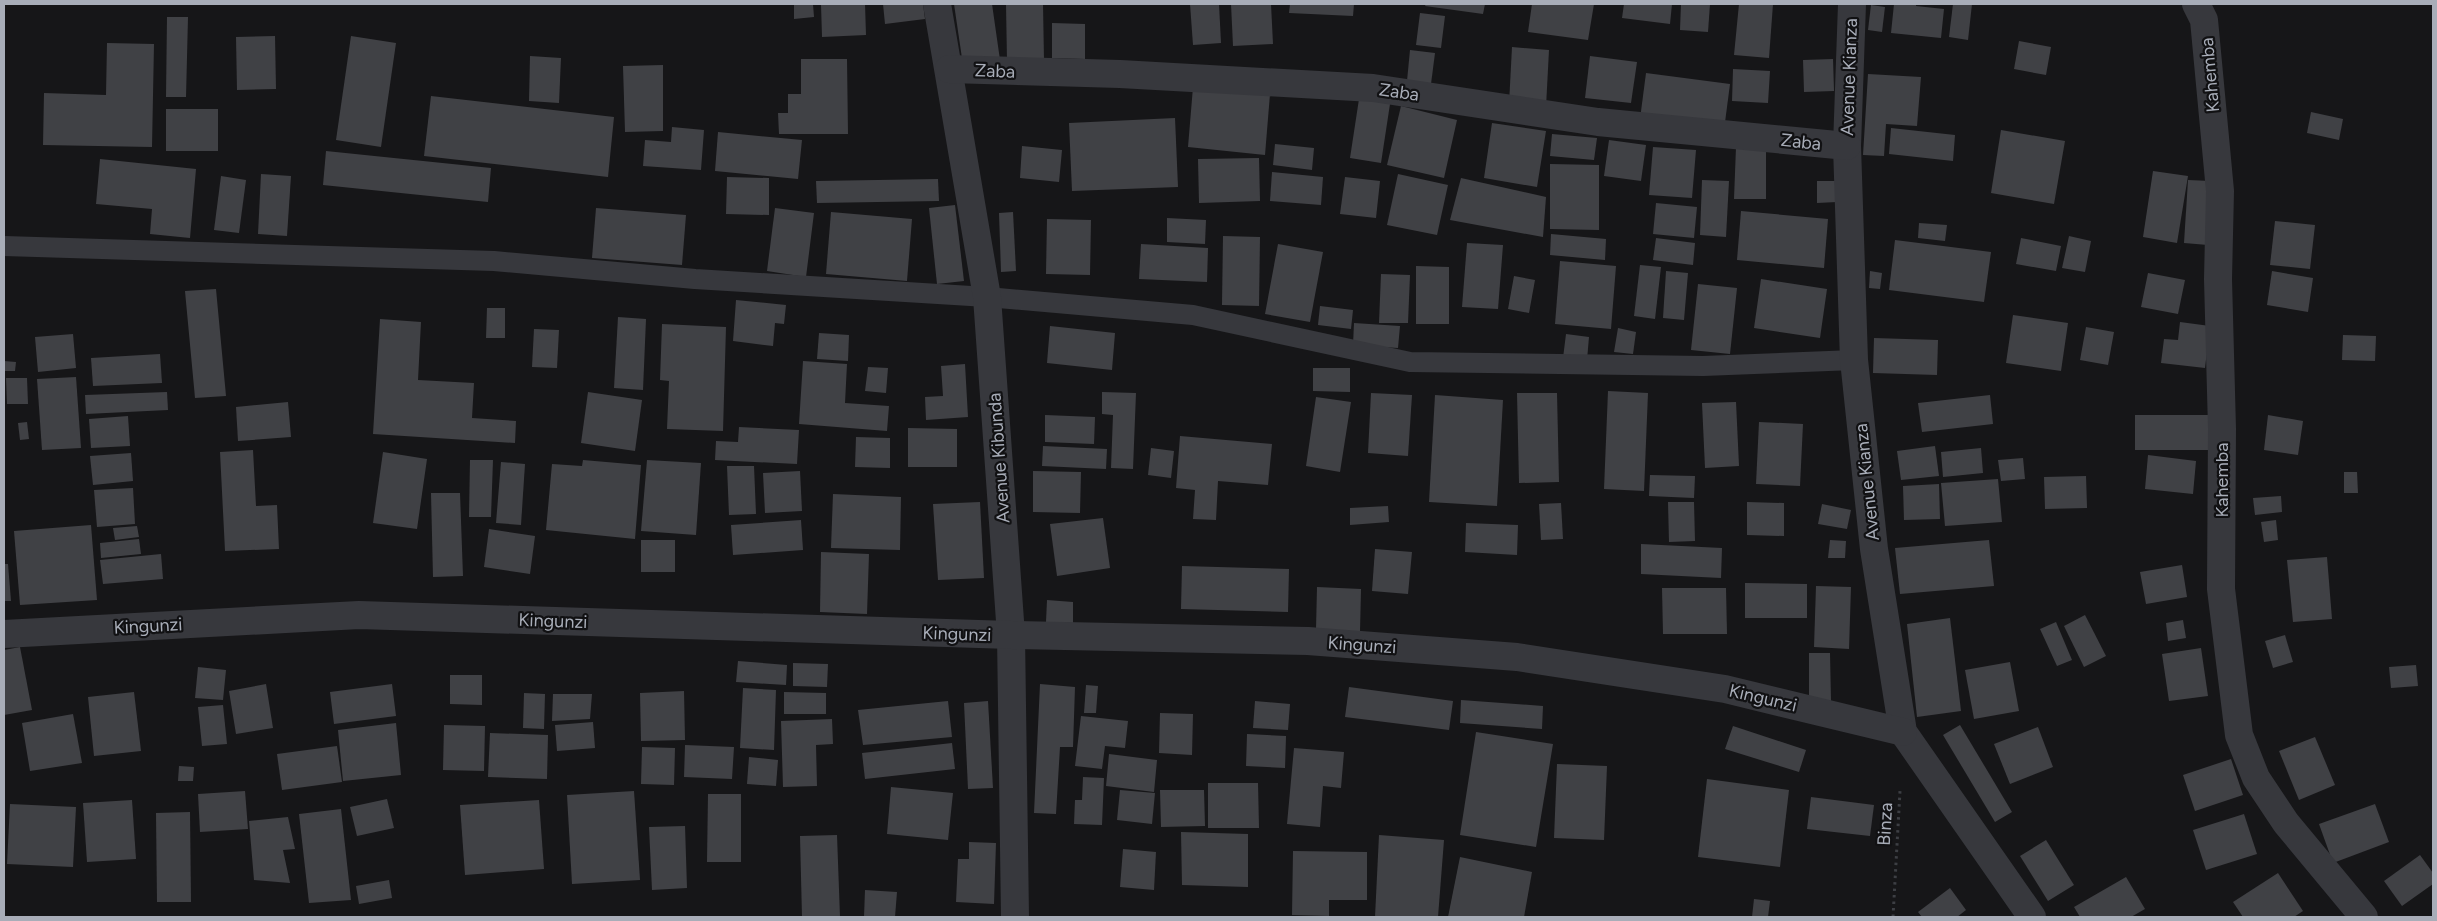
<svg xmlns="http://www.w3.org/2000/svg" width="2437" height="921" font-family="Figtree,sans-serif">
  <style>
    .building { fill: #404145 }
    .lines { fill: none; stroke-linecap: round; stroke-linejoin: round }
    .path { stroke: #3d3f44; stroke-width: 3; stroke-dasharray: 2.5 4; stroke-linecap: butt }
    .service { stroke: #37383d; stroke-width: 20 }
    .minor { stroke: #37383d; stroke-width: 28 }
    .labels { text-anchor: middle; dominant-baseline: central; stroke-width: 4.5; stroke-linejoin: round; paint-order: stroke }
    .street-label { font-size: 18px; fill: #a8adb8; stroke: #111113 }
  </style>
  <rect width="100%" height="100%" fill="#161618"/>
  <!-- building -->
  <g class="building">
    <path d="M794,4H813L814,17L794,19Z"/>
    <path d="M821,4H865L866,35L822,37Z"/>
    <path d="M883,4H923L925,19L885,24Z"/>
    <path d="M954,4H992L1000,60L963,65Z"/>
    <path d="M1006,4H1043L1044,61H1007Z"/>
    <path d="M1190,4H1219L1221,43L1193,45Z"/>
    <path d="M1231,4H1271L1273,44L1233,46Z"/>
    <path d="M1290,4H1354L1353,16L1289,13Z"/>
    <path d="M1426,4H1485L1483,14L1425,6Z"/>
    <path d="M1532,4H1594L1588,40L1528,32Z"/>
    <path d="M1624,4H1672L1670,24L1622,18Z"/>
    <path d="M1681,4H1710L1708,32L1680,30Z"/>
    <path d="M1739,4H1773L1769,58L1734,55Z"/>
    <path d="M1894,4H1916V6L1944,9L1941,38L1891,33Z"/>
    <path d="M1953,4H1972L1968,40L1949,37Z"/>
    <path d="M1871,5L1885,7L1882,32L1868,30Z"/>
    <path d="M1420,13L1445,16L1441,48L1416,45Z"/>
    <path d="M167,17H188L186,97H166Z"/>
    <path d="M1052,23L1085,24V59L1052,58Z"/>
    <path d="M275,36L276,89L237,90L236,37Z"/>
    <path d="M351,36L396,43L381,147L336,140Z"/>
    <path d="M2019,41L2051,47L2046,75L2014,69Z"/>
    <path d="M107,43L154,44L152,147L43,145L44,93L106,95Z"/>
    <path d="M1512,47L1549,50L1546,107L1509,104Z"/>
    <path d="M1410,50L1435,53L1431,84L1407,81Z"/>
    <path d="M530,56L561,58L559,103L529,101Z"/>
    <path d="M1590,56L1637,62L1631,103L1585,98Z"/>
    <path d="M801,59H847L848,134H779L778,113H788V94H801Z"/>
    <path d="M1833,59L1834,91L1804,92L1803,60Z"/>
    <path d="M663,65V131L625,132L623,66Z"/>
    <path d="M1733,69L1770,71L1768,103L1732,101Z"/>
    <path d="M1646,73L1730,84L1724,130L1640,119Z"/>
    <path d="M1868,74L1921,77L1917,126L1886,124L1884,156L1863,155Z"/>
    <path d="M1193,87L1270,94L1265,155L1188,147Z"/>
    <path d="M431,96L614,117L608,177L424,156Z"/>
    <path d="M1359,99L1390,104L1381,163L1350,158Z"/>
    <path d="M1401,106L1457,120L1444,178L1387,165Z"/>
    <rect x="166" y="109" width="52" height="42"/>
    <path d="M2311,112L2343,119L2339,140L2307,133Z"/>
    <path d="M1175,118L1178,187L1072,191L1069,123Z"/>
    <path d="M1492,123L1546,131L1537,187L1484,178Z"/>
    <path d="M672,127L704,130L701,170L643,166L645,140L671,142Z"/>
    <path d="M1891,128L1955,135L1953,161L1889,154Z"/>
    <path d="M2001,130L2065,141L2054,204L1991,193Z"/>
    <path d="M718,132L802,140L798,179L715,171Z"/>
    <path d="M1552,134L1597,138L1594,160L1550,156Z"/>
    <path d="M1609,140L1646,145L1641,181L1604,176Z"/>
    <path d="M1275,144L1314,148L1312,170L1273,165Z"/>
    <path d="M1022,146L1062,150L1059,182L1020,178Z"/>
    <path d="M1653,147L1696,150L1692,198L1649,195Z"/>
    <path d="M1736,147L1766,148V199H1734Z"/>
    <path d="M326,151L491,168L488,202L323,185Z"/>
    <path d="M1259,158L1260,201L1199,203L1198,159Z"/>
    <path d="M100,159L196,169L190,238L150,234L152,209L96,204Z"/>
    <path d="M1550,164L1599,165V230L1550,229Z"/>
    <path d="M2153,171L2188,176L2177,243L2143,237Z"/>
    <path d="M1272,172L1323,177L1321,205L1270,201Z"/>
    <path d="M261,174L291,176L287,236L258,234Z"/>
    <path d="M1398,174L1448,185L1437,235L1387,225Z"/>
    <path d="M221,176L246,180L239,233L214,230Z"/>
    <path d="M727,177L769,178V215L726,214Z"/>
    <path d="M1345,177L1380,181L1376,218L1340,214Z"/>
    <path d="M1461,178L1546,197L1543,237L1450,220Z"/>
    <path d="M938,179L939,201L817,203L816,181Z"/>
    <path d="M1702,180L1729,181L1726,237L1700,235Z"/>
    <path d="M2188,180L2211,181L2208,245L2184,243Z"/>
    <path d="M1817,181H1836L1837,202L1817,203Z"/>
    <path d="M1656,203L1697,207L1694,238L1653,234Z"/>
    <path d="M955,205L964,281L937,284L929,208Z"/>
    <path d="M596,208L686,215L682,265L592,258Z"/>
    <path d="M775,208L814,213L806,277L767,271Z"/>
    <path d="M1741,211L1828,219L1824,268L1737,260Z"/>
    <path d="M831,212L912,219L907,281L826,274Z"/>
    <path d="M1013,212L1016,271L1001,272L999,213Z"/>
    <path d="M1167,218L1206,220L1205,244L1167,242Z"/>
    <path d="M1047,219L1091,220L1090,275L1046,274Z"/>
    <path d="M2275,221L2315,225L2310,269L2270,265Z"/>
    <path d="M1919,223L1947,225L1945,241L1918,238Z"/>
    <path d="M1551,234L1606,239L1605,260L1550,255Z"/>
    <path d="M1223,236L1260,237L1259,306L1222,305Z"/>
    <path d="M2069,236L2091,241L2085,272L2062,268Z"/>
    <path d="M1656,238L1695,243L1693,265L1653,260Z"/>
    <path d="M2021,238L2061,246L2056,271L2016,264Z"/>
    <path d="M1895,240L1991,252L1984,302L1889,290Z"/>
    <path d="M1467,243L1503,245L1498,309L1462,307Z"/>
    <path d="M1141,244L1208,248L1207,282L1139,279Z"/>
    <path d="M1278,244L1323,252L1310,322L1265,314Z"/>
    <path d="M1560,261L1616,266L1611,329L1555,324Z"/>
    <path d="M1640,265L1661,267L1655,319L1634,316Z"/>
    <path d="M1416,266L1449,267V324H1416Z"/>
    <path d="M1666,271L1688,273L1684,320L1663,318Z"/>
    <path d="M1870,271L1882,273L1880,289L1869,288Z"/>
    <path d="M2272,271L2313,278L2308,312L2267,305Z"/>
    <path d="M2148,273L2185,280L2178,314L2141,307Z"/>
    <path d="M1381,274L1410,275L1408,323H1379Z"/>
    <path d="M1514,276L1535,280L1529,313L1508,309Z"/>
    <path d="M1761,279L1827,289L1820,338L1754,328Z"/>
    <path d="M1698,284L1737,288L1730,354L1691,350Z"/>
    <path d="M216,289L226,396L195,398L185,291Z"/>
    <path d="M736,300L786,305L784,324L775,323L773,346L733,341Z"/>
    <path d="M1320,306L1353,310L1351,329L1318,325Z"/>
    <path d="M487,308H505V338H486Z"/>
    <path d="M2013,315L2068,323L2061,371L2006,363Z"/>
    <path d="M618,317L646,319L643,390L614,388Z"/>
    <path d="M380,319L421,322L418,380L474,383L472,418L516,421L515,443L373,434Z"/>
    <path d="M2180,322L2210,326L2205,368L2161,363L2164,339L2178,340Z"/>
    <path d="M1354,323L1400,326L1398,348L1353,345Z"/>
    <path d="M662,324L726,327L723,431L667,429L669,381L660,380Z"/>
    <path d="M1050,326L1115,333L1112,370L1047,363Z"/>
    <path d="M2086,327L2114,332L2108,365L2080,360Z"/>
    <path d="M1618,328L1636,332L1633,354L1614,352Z"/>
    <path d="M534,329L559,330L557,368L532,367Z"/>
    <path d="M819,333L849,335L848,361L817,359Z"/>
    <path d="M73,334L76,368L38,372L35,337Z"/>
    <path d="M1566,334L1589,337L1587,360L1563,358Z"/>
    <path d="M2343,335L2376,336L2375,361L2342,360Z"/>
    <path d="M1874,338L1938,340L1937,375L1873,373Z"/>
    <path d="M160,354L162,383L93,386L91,358Z"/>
    <path d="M4,361L16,362L15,371H4Z"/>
    <path d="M803,361L847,364L845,403L889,406L887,431L799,424Z"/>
    <path d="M965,364L968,417L926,420L925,397L943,396L941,366Z"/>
    <path d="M868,367L888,368L886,393L865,391Z"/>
    <path d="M1313,368H1350V392L1313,391Z"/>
    <path d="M76,377L81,448L42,450L37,379Z"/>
    <path d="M6,378H27L28,404H7Z"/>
    <path d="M1608,391L1648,393L1644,491L1604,489Z"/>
    <path d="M167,392L168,410L86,414L85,395Z"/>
    <path d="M588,392L642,400L635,451L581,443Z"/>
    <path d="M1102,392L1136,393L1133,469L1111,468L1113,415L1102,414Z"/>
    <path d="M1371,393L1412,395L1408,456L1368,453Z"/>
    <path d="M1517,393H1557L1559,482L1519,483Z"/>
    <path d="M1435,395L1503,400L1497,506L1429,502Z"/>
    <path d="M1990,395L1993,424L1922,432L1918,403Z"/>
    <path d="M1316,397L1351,402L1340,472L1306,466Z"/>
    <path d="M288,402L291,437L238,441L236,407Z"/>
    <path d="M1736,402L1739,466L1705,468L1702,403Z"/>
    <path d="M1045,415L1095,417L1094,444L1045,442Z"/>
    <path d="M2135,415H2208L2209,450H2135Z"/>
    <path d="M2268,415L2303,421L2298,455L2264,450Z"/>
    <path d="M128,416L130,446L91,448L89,419Z"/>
    <path d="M27,422L29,439L20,440L18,423Z"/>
    <path d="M1759,422L1803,424L1800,486L1756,484Z"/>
    <path d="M739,427L799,430L797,464L715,460L716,441L738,442Z"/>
    <path d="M908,428L957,429V467H908Z"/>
    <path d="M1180,436L1272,444L1268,485L1218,481L1216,520L1193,519L1195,490L1176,488Z"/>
    <path d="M856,437L890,438V468L855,467Z"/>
    <path d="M1043,446L1107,449L1106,469L1042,466Z"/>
    <path d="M1935,446L1939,476L1901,480L1897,451Z"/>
    <path d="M1151,448L1174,451L1171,478L1148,475Z"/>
    <path d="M1981,448L1983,473L1943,477L1941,452Z"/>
    <path d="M253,450L256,506L277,505L279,549L225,551L220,452Z"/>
    <path d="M383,452L427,459L417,529L373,523Z"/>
    <path d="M131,453L133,481L93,485L90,456Z"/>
    <path d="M2148,455L2196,461L2193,494L2145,489Z"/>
    <path d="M2023,458L2025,479L2001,481L1998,460Z"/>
    <path d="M470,460H493L491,517H469Z"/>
    <path d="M583,460L641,465L635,539L546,530L552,464L582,466Z"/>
    <path d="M647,460L701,463L696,535L641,531Z"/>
    <path d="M501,462L525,464L521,525L496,523Z"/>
    <path d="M727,466H754L756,514L729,515Z"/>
    <path d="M800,471L802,511L765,513L763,473Z"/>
    <path d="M1033,471L1081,472L1080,513L1033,512Z"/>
    <path d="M2344,472H2357L2358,493H2344Z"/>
    <path d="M1650,475L1695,476L1694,498L1649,496Z"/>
    <path d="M2086,476L2087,508L2045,509L2044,477Z"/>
    <path d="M1998,479L2002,522L1945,526L1941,483Z"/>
    <path d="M1939,484L1940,519L1904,520L1903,486Z"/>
    <path d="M133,488L135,524L97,527L94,490Z"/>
    <path d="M431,493H460L463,576L433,577Z"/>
    <path d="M833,494L901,497L900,550L831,548Z"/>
    <path d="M2281,496L2282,512L2255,515L2253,498Z"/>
    <path d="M980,502L984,578L938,580L933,504Z"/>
    <path d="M1668,502H1694L1695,541L1669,542Z"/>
    <path d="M1747,502L1784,503V536L1747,535Z"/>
    <path d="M1561,503L1563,539L1541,540L1539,504Z"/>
    <path d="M1822,504L1851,510L1847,529L1818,524Z"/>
    <path d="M1388,506L1389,522L1350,525V508Z"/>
    <path d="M1103,518L1110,568L1057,576L1050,524Z"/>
    <path d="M801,520L803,550L733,555L731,525Z"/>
    <path d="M2276,520L2278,540L2264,542L2261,522Z"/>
    <path d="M1466,523L1518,525L1517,555L1465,552Z"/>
    <path d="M91,525L97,600L20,605L14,531Z"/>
    <path d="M137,526L139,537L115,540L113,528Z"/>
    <path d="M489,529L535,536L530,574L484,567Z"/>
    <path d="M139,539L141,554L101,558L100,543Z"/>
    <rect x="641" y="540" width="34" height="32"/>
    <path d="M1830,540L1846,541L1845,558H1828Z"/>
    <path d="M1989,540L1994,586L1900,594L1895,548Z"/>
    <path d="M1641,544L1722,548L1721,578L1641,574Z"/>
    <path d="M1375,549L1412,552L1408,594L1372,591Z"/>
    <path d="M821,552L869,554L867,614L820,612Z"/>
    <path d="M161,554L163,579L103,584L100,560Z"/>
    <path d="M2327,557L2332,619L2293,622L2287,560Z"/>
    <path d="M4,564H8L11,601H4Z"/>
    <path d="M2182,565L2187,597L2146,604L2140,572Z"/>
    <path d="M1182,566L1289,569L1288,612L1181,609Z"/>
    <path d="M1745,583L1807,584V618H1745Z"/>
    <path d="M1816,586L1851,587L1849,649L1814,647Z"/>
    <path d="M1317,587L1361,589L1360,632L1316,630Z"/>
    <path d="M1662,588H1726L1727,634H1663Z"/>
    <path d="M1047,600L1073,602V623L1046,622Z"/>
    <path d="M2085,615L2106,656L2084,667L2064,626Z"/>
    <path d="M1950,618L1961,711L1917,717L1907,624Z"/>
    <path d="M2183,620L2186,638L2168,641L2166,623Z"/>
    <path d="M2056,622L2072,660L2057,666L2040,629Z"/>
    <path d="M2285,635L2293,662L2273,668L2265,641Z"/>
    <path d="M20,647L32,710L4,715V650Z"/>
    <path d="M2201,648L2208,696L2169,701L2162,654Z"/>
    <path d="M1809,653H1830L1831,701L1809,700Z"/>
    <path d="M738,661L787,665L786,685L736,682Z"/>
    <path d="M2010,662L2019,711L1974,719L1965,670Z"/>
    <path d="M793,663L828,664L827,687L793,686Z"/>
    <path d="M2416,665L2418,686L2391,688L2389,667Z"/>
    <path d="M198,667L226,670L223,700L195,698Z"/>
    <path d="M450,675H482V705L450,704Z"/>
    <path d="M266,684L273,728L236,734L229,691Z"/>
    <path d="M392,684L396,716L334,724L330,692Z"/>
    <path d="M1040,684L1075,687L1073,747H1060L1056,814L1034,813Z"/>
    <path d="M1086,685L1098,686L1096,713H1084Z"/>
    <path d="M1349,687L1453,701L1449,730L1345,717Z"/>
    <path d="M743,688L776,690L774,750L740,748Z"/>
    <path d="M684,691L685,740L641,741L640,693Z"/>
    <path d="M134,692L141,751L94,756L88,697Z"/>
    <path d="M784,692L826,693V714H784Z"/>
    <path d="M524,693L545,694L544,729L523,728Z"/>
    <path d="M553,694H592L590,719L552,721Z"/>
    <path d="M1461,700L1543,706L1542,729L1460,723Z"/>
    <path d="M948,701L952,737L863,745L858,710Z"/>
    <path d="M988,701L993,788L968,789L964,703Z"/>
    <path d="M1255,701L1290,704L1288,730L1253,728Z"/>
    <path d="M223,705L227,744L202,746L198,707Z"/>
    <path d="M1160,713L1193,714L1192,755L1159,753Z"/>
    <path d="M73,714L82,763L30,771L22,723Z"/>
    <path d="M1081,716L1128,721L1125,748L1105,746L1102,769L1075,766Z"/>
    <path d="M832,719L833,744L816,745L817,786L783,787L781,721Z"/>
    <path d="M593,722L595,748L557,751L555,725Z"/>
    <path d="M396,723L401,775L343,781L338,730Z"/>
    <path d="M444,725L485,726L484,771L443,770Z"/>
    <path d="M1960,725L2012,812L1995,822L1943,735Z"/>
    <path d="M1733,726L1806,750L1799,772L1725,749Z"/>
    <path d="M2038,727L2053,767L2010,784L1994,744Z"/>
    <path d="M1476,732L1553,744L1536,847L1460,835Z"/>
    <path d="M490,733L548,735L547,779L488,777Z"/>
    <path d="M1247,734L1286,736L1285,768L1246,766Z"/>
    <path d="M2315,737L2335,785L2299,800L2279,751Z"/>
    <path d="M952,743L955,769L865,779L862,753Z"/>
    <path d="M685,745L734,747L732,779L684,777Z"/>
    <path d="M337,746L342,782L282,790L277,754Z"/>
    <path d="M642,747L675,748L674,785L641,784Z"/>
    <path d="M1294,748L1344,752L1341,788L1323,786L1320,827L1287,824Z"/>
    <path d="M1109,754L1157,760L1154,792L1106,786Z"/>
    <path d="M749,757L778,760L776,786L747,784Z"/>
    <path d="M2231,759L2243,795L2195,811L2183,775Z"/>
    <path d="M1557,764L1607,766L1604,840L1554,838Z"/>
    <path d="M179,766L194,767L193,781H178Z"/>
    <path d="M1083,777L1104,778L1102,825L1074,824L1075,800H1082Z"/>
    <path d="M1707,779L1789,790L1780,867L1698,857Z"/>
    <path d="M1208,783H1258L1259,828H1208Z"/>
    <path d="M891,787L953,793L948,840L887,834Z"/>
    <path d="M1120,790L1155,793L1152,824L1117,820Z"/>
    <path d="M1160,790H1204L1205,826L1161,827Z"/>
    <path d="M245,791L248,829L200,832L198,794Z"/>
    <path d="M634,791L640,880L572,884L567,795Z"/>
    <path d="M708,794H741V862H707Z"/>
    <path d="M1811,797L1874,805L1870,836L1807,829Z"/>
    <path d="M387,799L394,828L357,836L350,807Z"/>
    <path d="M132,800L136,859L87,862L83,803Z"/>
    <path d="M539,800L544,869L465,875L460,805Z"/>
    <path d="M10,804L76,807L73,867L7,864Z"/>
    <path d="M2375,804L2389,842L2333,863L2319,824Z"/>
    <path d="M341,809L351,900L309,903L299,814Z"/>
    <path d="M190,812L191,902H157L156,813Z"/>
    <path d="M2244,814L2257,854L2206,870L2193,830Z"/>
    <path d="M288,817L295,849L283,850L290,883L254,880L249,821Z"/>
    <path d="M685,826L687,888L652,890L649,827Z"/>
    <path d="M1181,832L1248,834V887L1182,885Z"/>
    <path d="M837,835L840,917H802L800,836Z"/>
    <path d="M1379,835L1444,840L1438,917H1375Z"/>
    <path d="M2046,840L2074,885L2048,901L2020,856Z"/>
    <path d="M969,842L996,843L994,904L956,902L958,859H969Z"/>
    <path d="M1123,849L1156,852L1154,890L1120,887Z"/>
    <path d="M1293,851L1367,852V900H1329V916L1292,915Z"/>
    <path d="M2420,855L2433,873V884L2402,906L2384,881Z"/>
    <path d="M1460,857L1532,872L1524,917H1448Z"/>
    <path d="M2278,873L2303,911L2294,917H2243L2233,902Z"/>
    <path d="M2126,877L2145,909L2131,917H2080L2074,907Z"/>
    <path d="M389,880L392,898L359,904L356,886Z"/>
    <path d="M1950,888L1966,910L1957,917H1922L1918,912Z"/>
    <path d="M865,890L897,892L895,917H864Z"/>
    <path d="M1754,899L1770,901L1768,917H1752Z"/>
  </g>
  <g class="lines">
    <!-- path -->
    <path class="path" d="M1893,917L1900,791"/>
    <!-- service -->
    <path class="service" d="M4,246L494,261L695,279L987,297L1193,315L1410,362L1703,366L1854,360"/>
    <!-- minor -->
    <g class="minor">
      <path d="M937,4L987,297L1011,635L1015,917"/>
      <path d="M1852,4L1847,146L1854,360L1874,549L1903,732L2032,917"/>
      <path d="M2196,4L2204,20L2220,191L2218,279L2222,429L2221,589L2239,735L2256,778L2286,823L2364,917"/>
      <path d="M949,69L1120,74L1373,88L1598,122L1847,146"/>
      <path d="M4,634L359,615L1011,635L1308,641L1517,657L1725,689L1903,732"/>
    </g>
  </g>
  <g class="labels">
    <!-- street labels -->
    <g class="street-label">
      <text transform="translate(995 71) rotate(2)">Zaba</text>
      <text transform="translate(2210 75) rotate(-95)">Kahemba</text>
      <text transform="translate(1849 77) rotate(-88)">Avenue Kianza</text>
      <text transform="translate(1399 92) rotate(8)">Zaba</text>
      <text transform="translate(1801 142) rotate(6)">Zaba</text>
      <text transform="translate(999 458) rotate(-94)">Avenue Kibunda</text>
      <text transform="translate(2222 480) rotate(-90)">Kahemba</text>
      <text transform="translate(1867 482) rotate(-96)">Avenue Kianza</text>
      <text transform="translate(553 621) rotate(2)">Kingunzi</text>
      <text transform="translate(148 626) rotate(-3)">Kingunzi</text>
      <text transform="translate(957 634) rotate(2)">Kingunzi</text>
      <text transform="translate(1362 645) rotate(4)">Kingunzi</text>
      <text transform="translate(1763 698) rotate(13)">Kingunzi</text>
      <text transform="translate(1885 824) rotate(-87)">Binza</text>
    </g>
  </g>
  <!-- border -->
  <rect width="2437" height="921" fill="none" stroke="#a8adb8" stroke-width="10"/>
</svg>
